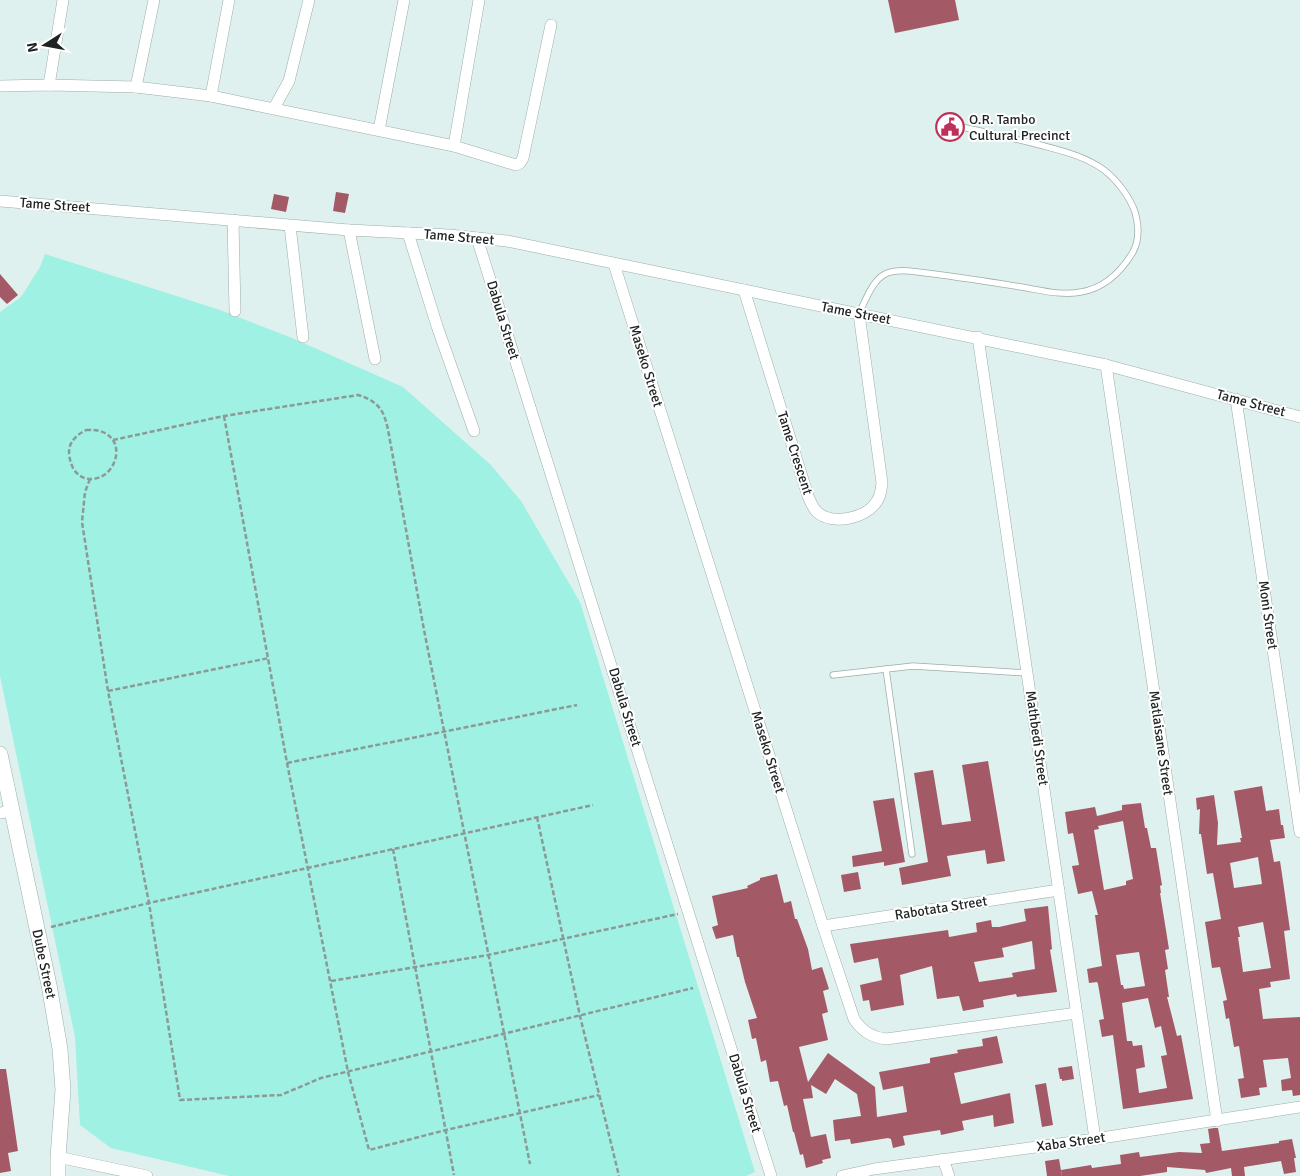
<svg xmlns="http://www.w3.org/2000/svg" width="1300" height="1176" font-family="Signika,sans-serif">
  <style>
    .green { fill: #9ef1e3 }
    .building { fill: #a45967; fill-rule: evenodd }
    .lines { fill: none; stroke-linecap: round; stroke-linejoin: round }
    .lane-casing { stroke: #9cadaa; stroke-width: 7 }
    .street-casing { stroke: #9cadaa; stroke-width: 12 }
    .secondary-casing { stroke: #9cadaa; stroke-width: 16 }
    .path { stroke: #8c9996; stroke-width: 2.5; stroke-dasharray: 5 2.5; stroke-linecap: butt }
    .lane { stroke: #fff; stroke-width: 5.5 }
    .street { stroke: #fff; stroke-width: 11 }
    .secondary { stroke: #fff; stroke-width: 15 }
    .labels { text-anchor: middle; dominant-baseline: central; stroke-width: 4; stroke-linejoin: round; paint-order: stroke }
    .poi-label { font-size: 14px; fill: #1d2322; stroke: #fff; text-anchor: start }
    .street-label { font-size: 14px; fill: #1d2322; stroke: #fff }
  </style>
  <rect width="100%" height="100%" fill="#dff1ee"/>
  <!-- green -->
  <path class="green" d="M45,254L220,310L292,338L403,387L491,465L521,501L580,602L755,1172L746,1176H229L111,1148L80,1125L75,1037L0,676V312L21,297L40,267Z"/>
  <!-- building -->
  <g class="building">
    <path d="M888,0H955L959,20L895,33Z"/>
    <path d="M336,192L349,194L345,213L333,211Z"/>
    <path d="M274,194L289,197L286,212L271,209Z"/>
    <path d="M0,274L18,295L7,304L0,297Z"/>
    <path d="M988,761L1005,861L987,864L985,850L947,856L951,876L902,885L899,868L928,862L914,773L933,770L942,825L971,821L962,765Z"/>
    <path d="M1262,786L1266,811L1279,809L1281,825H1283L1285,838L1270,840L1274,862L1280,861L1283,881L1290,930L1284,931L1290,979L1270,982L1271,987L1259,989L1263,1019L1300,1017V1095L1293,1096L1292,1090L1282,1091L1281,1080L1291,1078L1288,1058L1263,1060L1267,1087L1259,1088L1260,1095L1241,1098L1238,1079L1244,1078L1239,1046L1234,1047L1229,1018L1226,1019L1223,1001L1227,1000L1220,967L1212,968L1209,948L1205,922L1221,919L1213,873L1207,874L1201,834H1199L1200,809L1197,810L1196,798L1214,795L1218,823L1217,845L1241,842L1240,838H1242L1234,791ZM1258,857L1262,884L1234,888L1230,863ZM1263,922L1271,968L1243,972L1238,937H1240L1238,927Z"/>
    <path d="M894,798L905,862L884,866V862L853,867L852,856L882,851L873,801Z"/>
    <path d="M1141,803L1145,828H1147L1151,848H1156L1162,885L1160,886L1161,893H1160L1169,949L1165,950L1168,969L1165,970L1169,997H1167L1177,1036L1181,1035L1193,1099L1123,1109L1113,1035L1102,1037L1099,1020L1104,1019L1098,984L1097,982L1089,983L1087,969L1102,966L1095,915H1098L1092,891L1078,894L1072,866L1079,865L1073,833L1068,834L1065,812L1095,807L1097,816L1122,810V805ZM1123,821L1133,879L1126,881V885L1104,890L1094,830L1099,829L1098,826ZM1139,952L1145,986L1124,989L1123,985H1121L1116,955ZM1148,998L1155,1028L1161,1026L1167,1055L1161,1056L1167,1088L1139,1093L1136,1069L1145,1067L1142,1045L1133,1046L1132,1041H1127L1122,1003Z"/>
    <path d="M858,872L861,889L844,892L841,875Z"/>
    <path d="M777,874L784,903L791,901L795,919H797L808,949L812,970L822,967L829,989L823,991L828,1012L822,1014L828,1040L799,1047L808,1082L828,1053L875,1087L877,1117L907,1112L903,1086L883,1090L879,1072L930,1063V1058L958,1053L957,1050L983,1046L982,1039L997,1036L1003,1063L954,1073L961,1104L1010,1093L1014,1123L994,1127L993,1115L962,1121L964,1130L941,1135L940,1130L903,1136L905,1145L893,1148L891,1139L888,1138L851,1144L850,1139L835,1141L833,1120L861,1116L857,1094L835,1079L826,1094L811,1085L813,1098L803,1099L811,1137L826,1134L831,1158L822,1160L823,1163L806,1168L803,1154L800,1155L794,1132H793L787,1105L784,1106L778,1081L770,1082L766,1060L761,1062L756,1038L752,1039L748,1020L757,1018L745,982L739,957H737L733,935L716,939L712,927L718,925L712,896L748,888L747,886L760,880V878Z"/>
    <path d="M1048,906L1052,949L1050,950L1057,992L1017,997L1016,994L983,1000L984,1007L963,1011L959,996L937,999L932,966L900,975L904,1005L871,1011L869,1000L863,1001L860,985L882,980L878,958L854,963L850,944L948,930L949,937L977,932L976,923L991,920L992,927H999L1026,921L1024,909ZM1032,941L1035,969L1012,973L1013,977L979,982L974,962L1004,957L1002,948Z"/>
    <path d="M1072,1066L1074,1079L1062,1081V1079H1060L1058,1068Z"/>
    <path d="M0,1069H6L18,1151L8,1153L11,1171L0,1173Z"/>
    <path d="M1046,1083L1053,1125L1042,1127L1035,1085Z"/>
    <path d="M1214,1128H1218L1222,1151L1279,1143V1141L1292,1139L1296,1158H1294L1296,1172L1284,1174L1281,1161L1244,1167L1245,1176H1232L1231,1168L1206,1173L1205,1170L1167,1167V1172L1140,1176H1062L1061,1170L1091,1165L1092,1168L1121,1164L1120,1155L1139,1152L1140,1157L1179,1152L1202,1153L1200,1144L1210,1143L1208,1129Z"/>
    <path d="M1059,1159L1062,1176H1047L1045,1161Z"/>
  </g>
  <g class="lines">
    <defs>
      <g id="lane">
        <path d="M859,314C879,267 885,267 934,274C963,278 992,282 1021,287C1040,290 1061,296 1081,292C1105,288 1121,272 1133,252C1140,239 1139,226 1135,212C1130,197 1116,179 1104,170C1085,156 1062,151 1040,145C1011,138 982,131 952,125"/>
        <path d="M886,669L912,854"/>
        <path d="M833,675L913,666L1027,673"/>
      </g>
      <g id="street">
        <path d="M49,85L63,0"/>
        <path d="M0,86L49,85L136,87L211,96L454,146L516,165L520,163L523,158L551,25"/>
        <path d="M136,87L154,0"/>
        <path d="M211,96L229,0"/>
        <path d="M274,108L289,81L309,0"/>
        <path d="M379,130L404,0"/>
        <path d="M454,146L479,0"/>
        <path d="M0,201L349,230L449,235L507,241L1106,365L1300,417"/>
        <path d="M233,220L235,311"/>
        <path d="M290,226L303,337"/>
        <path d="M349,230L375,359"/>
        <path d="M408,233L437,326L474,431"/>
        <path d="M477,238L771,1176"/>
        <path d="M614,264L823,926L854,1019C862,1031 871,1037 886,1039L1077,1013"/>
        <path d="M744,290L808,496C810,501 813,508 817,512C833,526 867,518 877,501C881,496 881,489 882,483L859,314"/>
        <path d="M978,337L1095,1139"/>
        <path d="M1106,365L1217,1121"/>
        <path d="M1236,399L1300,832"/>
        <path d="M0,813L11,811"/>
        <path d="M823,926L1059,890"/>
        <path d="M58,1157L147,1176"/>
        <path d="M943,1159L949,1176"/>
        <path d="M842,1176L874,1169L1095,1139L1300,1107"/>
      </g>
      <path id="secondary" d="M0,754L49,985L60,1049L63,1090L58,1157V1176"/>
    </defs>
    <!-- lane casing -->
    <use href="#lane" class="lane-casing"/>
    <!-- street casing -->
    <use href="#street" class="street-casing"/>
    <!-- secondary casing -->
    <use href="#secondary" class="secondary-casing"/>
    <!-- path -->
    <g class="path">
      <path d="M224,416L287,763L348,1072L369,1150L446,1130L599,1095"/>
      <path d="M86,430C131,427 120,479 91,479C83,479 77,475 73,468C65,450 69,439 86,430Z"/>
      <path d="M113,440L224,416L358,395C381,402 385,413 389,435L424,630L530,1164"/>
      <path d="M90,479L85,492L82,522L108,691L149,903L180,1100L281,1095L321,1078L693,988"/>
      <path d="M108,691L269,658"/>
      <path d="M287,763L577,705"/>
      <path d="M537,817L580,1016L619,1176"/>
      <path d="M393,849L454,1175"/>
      <path d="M51,927L149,903L593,805"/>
      <path d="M331,981L488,955L678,914"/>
    </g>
    <!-- lane -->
    <use href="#lane" class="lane"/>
    <!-- street -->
    <use href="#street" class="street"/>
    <!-- secondary -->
    <use href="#secondary" class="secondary"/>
  </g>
  <!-- icons -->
  <defs>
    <symbol id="civic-ring" viewBox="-11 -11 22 22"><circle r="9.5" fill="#fff" stroke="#bf3059" stroke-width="1.5"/><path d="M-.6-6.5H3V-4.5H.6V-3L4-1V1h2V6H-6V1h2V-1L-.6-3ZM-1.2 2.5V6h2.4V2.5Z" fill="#bf3059"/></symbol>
  </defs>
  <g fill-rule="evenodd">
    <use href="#civic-ring" x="934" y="111" width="32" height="32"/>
  </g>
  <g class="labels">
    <!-- poi labels -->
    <g class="poi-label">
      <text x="969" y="119">O.R. Tambo<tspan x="969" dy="16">Cultural Precinct</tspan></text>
    </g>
    <!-- street labels -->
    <g class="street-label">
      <text transform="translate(55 205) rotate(4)">Tame Street</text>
      <text transform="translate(459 237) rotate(5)">Tame Street</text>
      <text transform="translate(856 313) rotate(11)">Tame Street</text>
      <text transform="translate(503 320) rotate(73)">Dabula Street</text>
      <text transform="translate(646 366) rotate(73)">Maseko Street</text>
      <text transform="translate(1251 403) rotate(15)">Tame Street</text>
      <text transform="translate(795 453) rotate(72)">Tame Crescent</text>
      <text transform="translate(1268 615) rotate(82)">Moni Street</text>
      <text transform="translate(625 707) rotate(73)">Dabula Street</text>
      <text transform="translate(1037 738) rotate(82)">Mathbedi Street</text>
      <text transform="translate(1161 743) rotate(82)">Matlaisane Street</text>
      <text transform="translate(768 752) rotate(73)">Maseko Street</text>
      <text transform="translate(941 908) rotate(-9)">Rabotata Street</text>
      <text transform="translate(44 964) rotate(78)">Dube Street</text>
      <text transform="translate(745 1093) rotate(73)">Dabula Street</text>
      <text transform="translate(1071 1142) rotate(-8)">Xaba Street</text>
    </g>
  </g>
  <!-- north arrow -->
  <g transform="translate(45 45) rotate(259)" stroke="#ffffff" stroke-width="4" paint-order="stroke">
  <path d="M0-4L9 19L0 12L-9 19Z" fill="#1d2322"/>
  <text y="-8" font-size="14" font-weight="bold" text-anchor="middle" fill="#1d2322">N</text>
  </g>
</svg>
